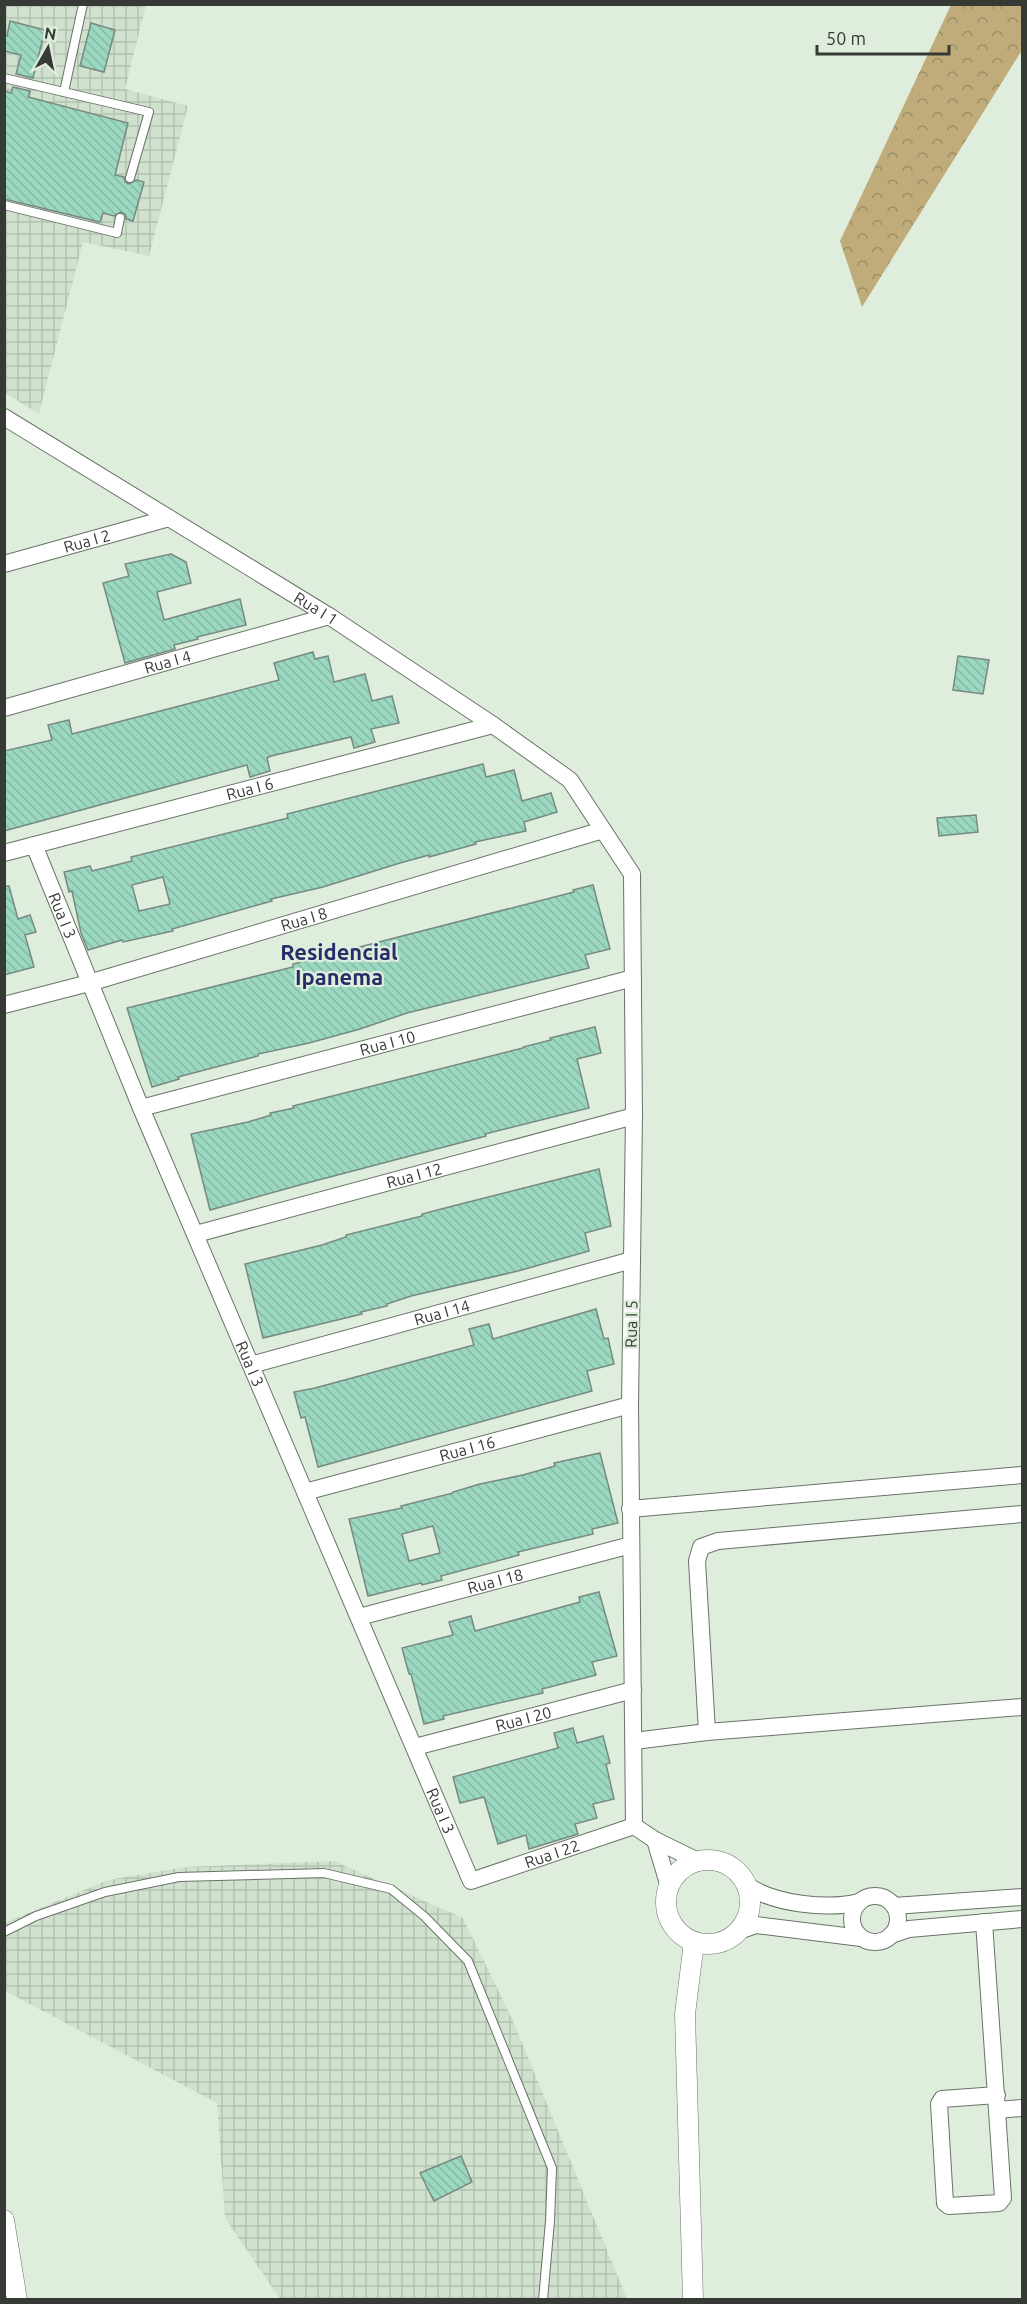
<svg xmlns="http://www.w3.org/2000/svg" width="1027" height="2304" font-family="Ubuntu,sans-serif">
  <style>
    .industrial { fill: url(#industrial-grid) }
    .forest { fill: url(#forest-crowns) }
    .building { fill: url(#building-back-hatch); stroke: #778a82; stroke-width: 1.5; fill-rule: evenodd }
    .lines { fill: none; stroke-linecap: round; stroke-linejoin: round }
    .service-casing { stroke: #687467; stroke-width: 10 }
    .minor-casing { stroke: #687467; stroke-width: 18 }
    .tertiary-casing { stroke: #687467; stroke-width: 21 }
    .service { stroke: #fff; stroke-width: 8 }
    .minor { stroke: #fff; stroke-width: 16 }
    .tertiary { stroke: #fff; stroke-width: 20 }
    .labels { text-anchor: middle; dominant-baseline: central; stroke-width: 4.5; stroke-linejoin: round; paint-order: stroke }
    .street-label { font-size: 16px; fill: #353a34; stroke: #dfeddd }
    .district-label { font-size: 22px; font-weight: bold; fill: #262d67; stroke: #dfeddd }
  </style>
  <defs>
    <pattern id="industrial-grid" width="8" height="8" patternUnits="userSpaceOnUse" patternTransform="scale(1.5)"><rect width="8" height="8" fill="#d0e2cd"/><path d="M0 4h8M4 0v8" fill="none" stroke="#b3c3b1"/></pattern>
    <pattern id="forest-crowns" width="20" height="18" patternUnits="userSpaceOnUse" patternTransform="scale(1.5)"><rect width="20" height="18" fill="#c0ac7a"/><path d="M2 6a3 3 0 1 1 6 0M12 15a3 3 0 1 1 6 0" fill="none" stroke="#9d8d65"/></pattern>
    <pattern id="building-back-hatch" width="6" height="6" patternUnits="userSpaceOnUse" patternTransform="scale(1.5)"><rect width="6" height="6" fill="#9bd8c0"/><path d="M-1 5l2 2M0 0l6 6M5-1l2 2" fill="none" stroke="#86baa6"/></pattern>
  </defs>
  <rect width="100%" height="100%" fill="#dfeddd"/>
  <!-- industrial -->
  <g class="industrial">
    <path d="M4,5H146L125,89L188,106L149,256L83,242L39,414L5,393Z"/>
    <path d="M334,1861L463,1918L513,2021L627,2299H280L225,2218L217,2103L5,1991L4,1923L108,1880L185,1867Z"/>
  </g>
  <!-- forest -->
  <path class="forest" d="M951,5H1022V50L862,307L840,241Z"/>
  <!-- building -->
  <g class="building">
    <path d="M10,21L45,30L33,78L16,74L21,55L4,51V35L7,36Z"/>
    <path d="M91,23L115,30L104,72L80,66Z"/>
    <path d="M13,87L30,91L28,97L128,123L115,175L124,177L125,182L129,184L136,180L144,182L133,221L126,219L125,214L121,212L114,216L103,213L100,222L4,199V91L11,93Z"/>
    <path d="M171,554L186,562L191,583L157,592L164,620L240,599L246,625L197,637L198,639L174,645L175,649L125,663L103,583L129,576L125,564Z"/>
    <path d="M313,652L315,659L328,656L334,682L365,674L372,701L392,696L399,723L371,729L375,742L354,748L351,737L271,756L267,758L270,771L250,777L247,765L4,831V751L52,740L48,725L69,720L72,734L279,680L274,663Z"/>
    <path d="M958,656L989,660L983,694L953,690Z"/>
    <path d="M483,764L486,777L514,770L522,801L551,793L557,812L524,822L526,831L475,842L476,844L429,857V855L400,863L323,887L271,899L272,901L172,929L173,931L123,942L122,940L88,950L81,933L72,891L69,892L64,872L90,866L92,871L132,861L131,857L288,818L287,814ZM163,877L170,904L139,911L132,885Z"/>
    <path d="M976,815L978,832L939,836L937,818Z"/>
    <path d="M593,885L610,949L585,955L589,968L407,1013L360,1029L309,1043L258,1054V1056L178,1077L179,1079L152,1087L127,1008L293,967V964L574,892L573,890Z"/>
    <path d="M4,886H9L18,919L30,915L36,932L25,935L34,967L4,975Z"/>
    <path d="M595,1027L601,1053L577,1059L589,1108L485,1134L486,1136L307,1183L210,1210L191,1134L248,1122L271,1115L270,1113L294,1108L293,1106L523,1048V1047L551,1040L550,1038Z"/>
    <path d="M599,1169L611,1226L585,1233L589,1251L518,1271L411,1296L387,1304V1306L361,1312L362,1314L263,1338L245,1264L322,1245L346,1237V1235L422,1216V1214L449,1207Z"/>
    <path d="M596,1309L604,1339L608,1338L614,1364L587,1371L592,1391L318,1467L305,1417L301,1418L294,1392L315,1388L474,1345L469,1329L489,1324L493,1339Z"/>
    <path d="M600,1453L618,1523L592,1529L593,1534L518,1552L519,1555L441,1576L442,1580L422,1585L421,1583L368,1596L349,1519L402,1508L401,1506L453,1493V1492L480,1484L523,1475L555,1466L554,1463ZM433,1526L440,1553L409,1561L402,1534Z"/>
    <path d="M599,1592L617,1656L592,1662L596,1675L542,1689L543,1693L443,1716L444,1719L424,1724L411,1674H409L402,1648L453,1635L449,1622L471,1616L475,1631L580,1602L579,1597Z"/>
    <path d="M573,1728L577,1743L603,1736L610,1763L606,1764L614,1799L593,1804L597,1818L575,1824L578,1834L529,1849L526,1835L498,1844L484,1797L460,1803L453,1777L558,1748L554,1733Z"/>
    <path d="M461,2156L472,2182L434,2201L420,2173Z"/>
  </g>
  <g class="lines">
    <defs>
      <g id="service">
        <path d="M4,78L149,112L130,178"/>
        <path d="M64,92L83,4"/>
        <path d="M4,205L117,233L120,218"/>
        <path d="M4,1932L36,1916L105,1892L179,1877L324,1873L391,1889L424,1916L468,1961L552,2168L550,2221L543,2300"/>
      </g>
      <g id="minor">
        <path id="s1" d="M4,417L329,616L493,725L570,780L632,874L634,1116L630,1405L634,1826"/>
        <path id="s2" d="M4,564L169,518"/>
        <path id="s3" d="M4,708L329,616"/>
        <path id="s4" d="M34,845L141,1108L471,1881L634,1826"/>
        <path id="s5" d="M4,853L493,725"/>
        <path id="s6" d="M4,1005L89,983L603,830"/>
        <path id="s7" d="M141,1108L633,978"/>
        <path id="s8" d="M196,1234L634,1116"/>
        <path id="s9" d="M251,1365L632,1260"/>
        <path id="s10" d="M305,1492L630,1405"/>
        <path d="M630,1509L1022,1475"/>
        <path id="s11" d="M359,1617L631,1545"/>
        <path d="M707,1732L697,1561L701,1547L718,1541L1022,1514"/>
        <path d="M634,1741L707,1732L1022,1707"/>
        <path id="s12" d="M415,1747L633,1690"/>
        <path d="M634,1826L655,1840L698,1861"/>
        <path d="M655,1840L669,1887"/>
        <path d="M747,1885C773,1904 828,1910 859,1902"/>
        <circle cx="875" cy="1919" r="23"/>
        <path d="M894,1906L1022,1897"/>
        <path d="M984,1922L1003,2198L999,2203L949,2206L945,2203L939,2104L942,2099L997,2095"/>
        <path d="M739,1931L756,1925L861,1938"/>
        <path d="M891,1935L909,1929L1022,1919"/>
        <path d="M998,2110L1022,2108"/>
      </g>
      <g id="tertiary">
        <circle cx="708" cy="1902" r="42"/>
        <path d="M4,2220L17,2300"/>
        <path d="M693,2300L685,2014L694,1942"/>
      </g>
    </defs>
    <!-- service casing -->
    <use href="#service" class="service-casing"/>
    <!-- minor casing -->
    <use href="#minor" class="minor-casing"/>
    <!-- tertiary casing -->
    <use href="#tertiary" class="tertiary-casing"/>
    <!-- service -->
    <use href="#service" class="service"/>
    <!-- minor -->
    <use href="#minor" class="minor"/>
    <!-- tertiary -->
    <use href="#tertiary" class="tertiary"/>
  </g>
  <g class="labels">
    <!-- street labels -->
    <g class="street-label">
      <text stroke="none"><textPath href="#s2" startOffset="86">Rua I 2</textPath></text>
      <text stroke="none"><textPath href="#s1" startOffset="366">Rua I 1</textPath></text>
      <text stroke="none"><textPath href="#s3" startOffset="170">Rua I 4</textPath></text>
      <text stroke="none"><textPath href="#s5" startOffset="254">Rua I 6</textPath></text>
      <text stroke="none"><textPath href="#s4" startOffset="76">Rua I 3</textPath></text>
      <text stroke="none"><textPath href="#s6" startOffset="312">Rua I 8</textPath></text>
      <text stroke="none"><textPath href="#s7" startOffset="255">Rua I 10</textPath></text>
      <text stroke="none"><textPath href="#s8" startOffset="226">Rua I 12</textPath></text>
      <text stroke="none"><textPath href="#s9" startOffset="198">Rua I 14</textPath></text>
      <text transform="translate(631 1324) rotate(-89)">Rua I 5</text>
      <text stroke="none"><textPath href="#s4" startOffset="562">Rua I 3</textPath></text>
      <text stroke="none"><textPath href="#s10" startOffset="168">Rua I 16</textPath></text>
      <text stroke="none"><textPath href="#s11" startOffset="141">Rua I 18</textPath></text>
      <text stroke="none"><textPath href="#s12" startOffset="112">Rua I 20</textPath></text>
      <text stroke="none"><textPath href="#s4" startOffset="1048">Rua I 3</textPath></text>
      <text stroke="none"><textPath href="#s4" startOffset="1210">Rua I 22</textPath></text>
    </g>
    <!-- district labels -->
    <g class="district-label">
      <text x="339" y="951">Residencial<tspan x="339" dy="25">Ipanema</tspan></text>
    </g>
  </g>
  <!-- border -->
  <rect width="1027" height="2304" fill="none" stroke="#353a34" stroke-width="12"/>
  <!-- north arrow -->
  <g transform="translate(48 48) rotate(9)" stroke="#dfeddd" stroke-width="4.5" paint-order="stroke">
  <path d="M0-4.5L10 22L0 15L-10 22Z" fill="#353a34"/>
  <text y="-9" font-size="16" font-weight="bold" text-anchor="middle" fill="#353a34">N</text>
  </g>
  <!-- scale -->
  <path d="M817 45v9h132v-9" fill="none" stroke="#353a34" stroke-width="3"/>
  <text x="826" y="45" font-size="18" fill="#353a34" stroke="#dfeddd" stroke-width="4.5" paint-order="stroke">50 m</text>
</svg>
